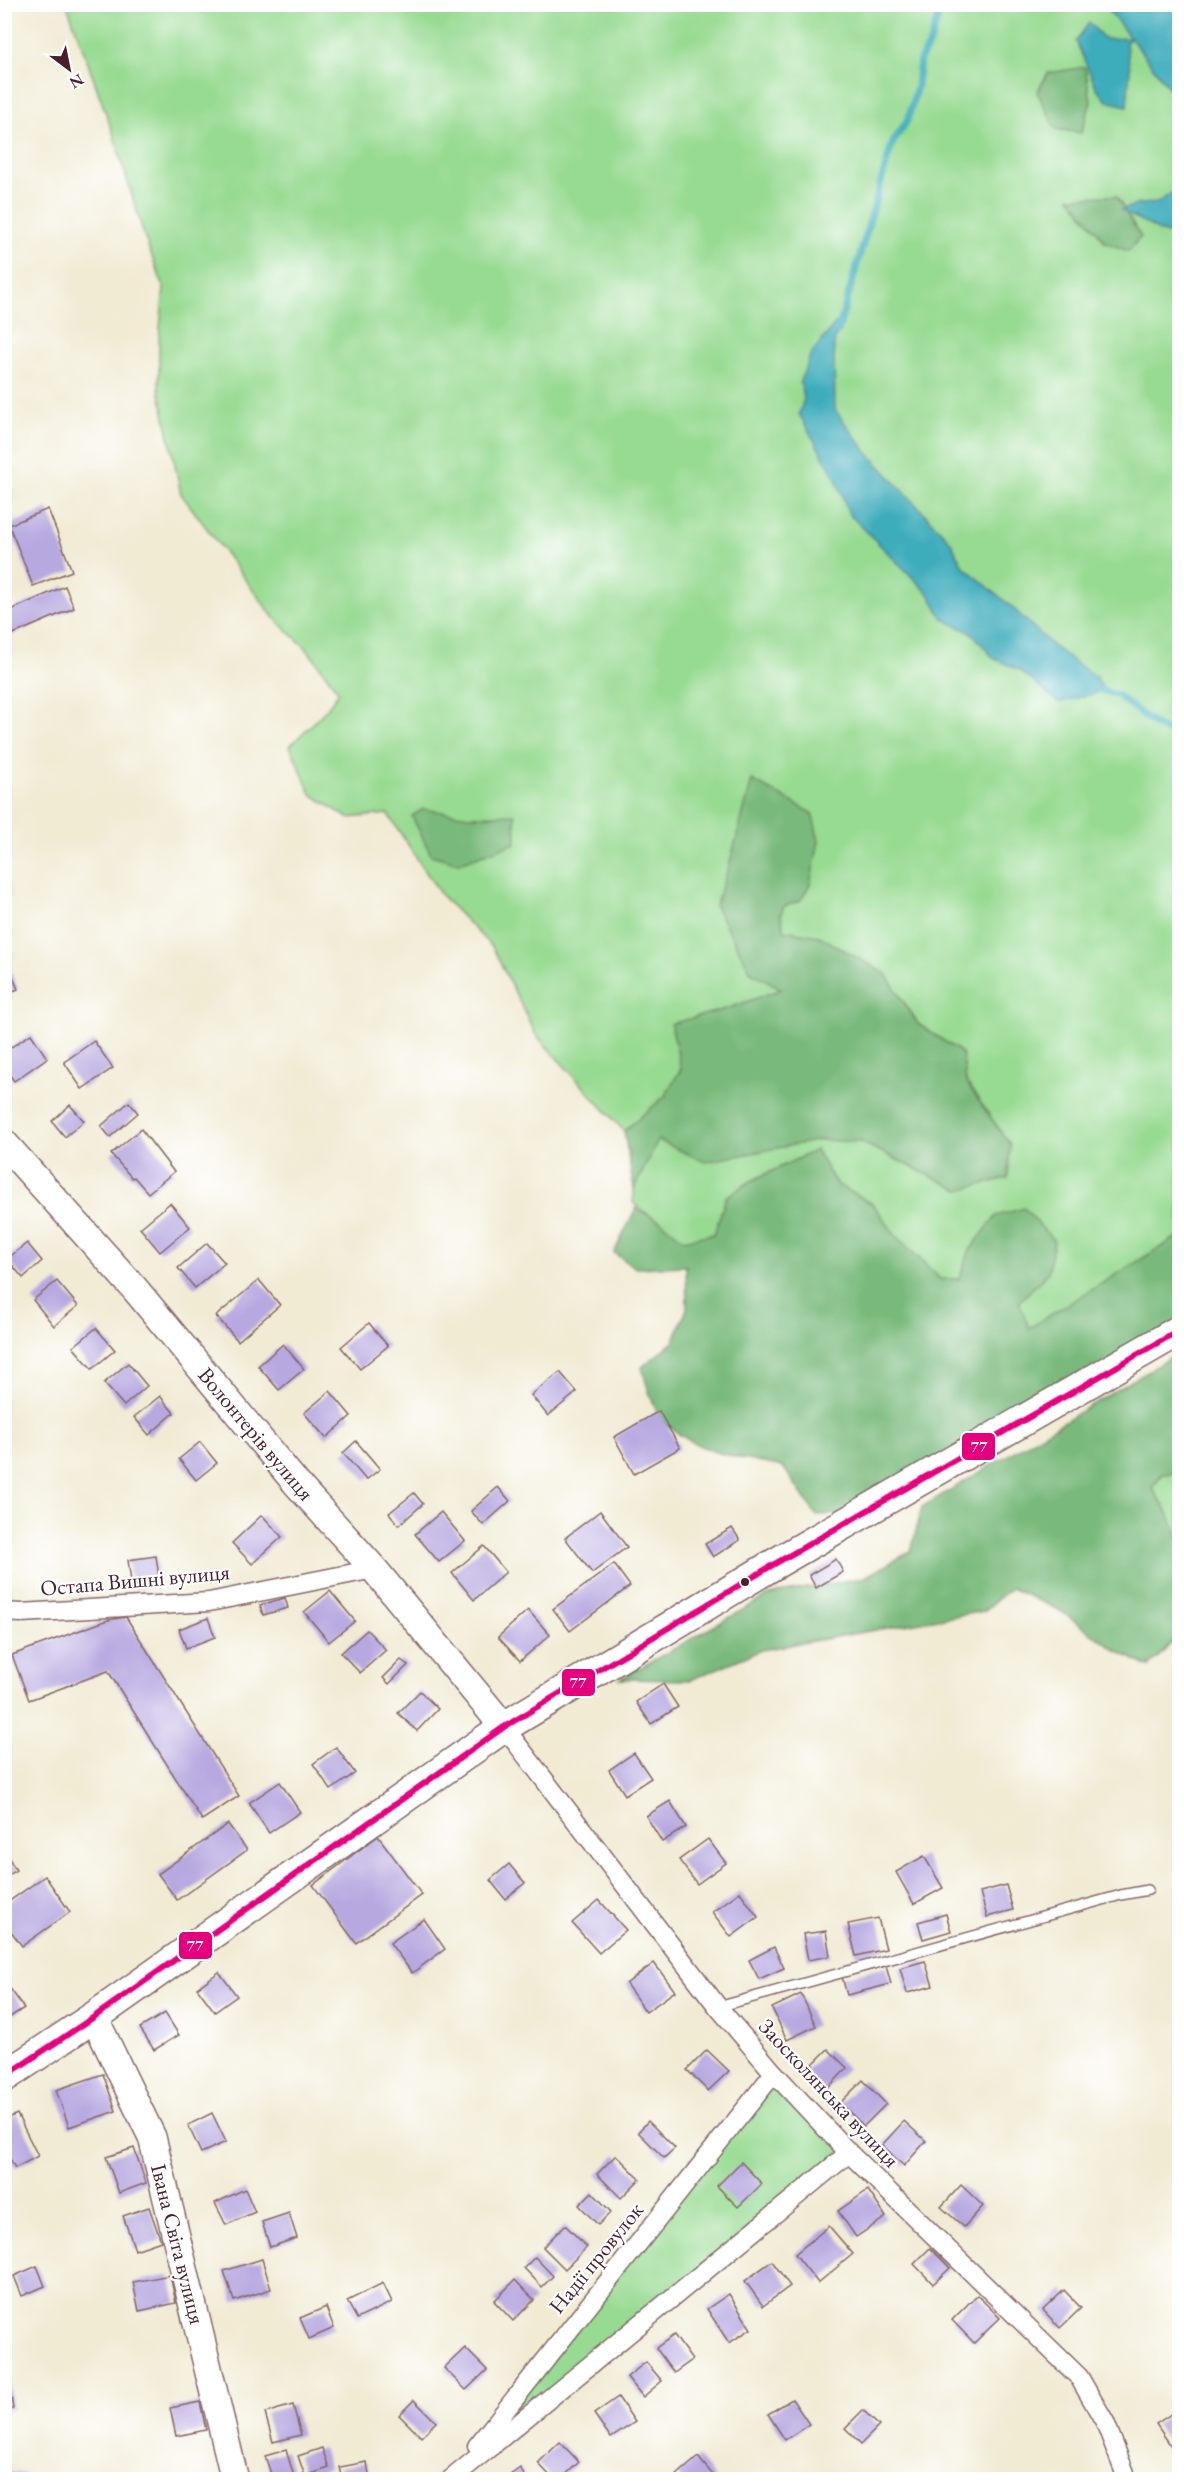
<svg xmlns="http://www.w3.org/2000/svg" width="1184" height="2484" font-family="'EB Garamond',serif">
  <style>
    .green { fill: #97da91; stroke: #707c5e; stroke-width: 1.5 }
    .forest { fill: #79ba7b; stroke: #626c53; stroke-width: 1.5 }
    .water { fill: #3dacbb; stroke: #446673; stroke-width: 1.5 }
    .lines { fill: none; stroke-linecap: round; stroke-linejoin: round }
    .stream { stroke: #3dacbb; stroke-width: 7 }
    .building { fill: #b7a8e0 }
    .lane-casing { stroke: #846666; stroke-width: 12 }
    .street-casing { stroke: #846666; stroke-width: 21 }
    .secondary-casing { stroke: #846666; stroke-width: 30 }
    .primary-casing { stroke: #846666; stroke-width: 33 }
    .lane { stroke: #fff; stroke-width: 9 }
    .street { stroke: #fff; stroke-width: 18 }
    .secondary { stroke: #fff; stroke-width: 27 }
    .primary { stroke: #fff; stroke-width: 30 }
    .bus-1-casing { stroke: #fff; stroke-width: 10 }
    .bus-1 { stroke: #e5007d; stroke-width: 6 }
    .bus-dot { fill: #4a1f2b; stroke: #fff; stroke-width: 2 }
    .labels { text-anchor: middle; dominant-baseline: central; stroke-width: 4.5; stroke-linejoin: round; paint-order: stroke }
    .street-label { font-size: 22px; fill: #4a1f2b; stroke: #fff }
    .line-badge { stroke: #fff; stroke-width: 2 }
    .badge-label { font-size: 16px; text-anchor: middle; font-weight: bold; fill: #fff }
  </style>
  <rect width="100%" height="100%" fill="#fff"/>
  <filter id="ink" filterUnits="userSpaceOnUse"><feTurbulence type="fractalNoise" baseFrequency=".0167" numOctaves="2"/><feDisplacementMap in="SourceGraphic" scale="12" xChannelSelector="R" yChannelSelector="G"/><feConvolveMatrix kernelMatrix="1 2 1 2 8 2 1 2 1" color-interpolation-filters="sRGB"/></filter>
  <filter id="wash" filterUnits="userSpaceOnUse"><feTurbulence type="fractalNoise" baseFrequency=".008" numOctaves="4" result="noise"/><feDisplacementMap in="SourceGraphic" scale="24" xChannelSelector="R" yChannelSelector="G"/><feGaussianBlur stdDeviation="1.35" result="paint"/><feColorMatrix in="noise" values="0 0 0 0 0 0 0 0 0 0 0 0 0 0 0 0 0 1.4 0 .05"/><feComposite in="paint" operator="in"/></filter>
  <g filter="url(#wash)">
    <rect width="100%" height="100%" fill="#f1ebd4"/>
    <!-- green -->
    <g class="green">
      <path d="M67,5H1105L1179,101V1236L1029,1329L970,1250L959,1280L940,1279L895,1235L873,1204L836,1184L816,1150L714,1234L684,1240L633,1203L637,1167L651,1139L678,1144L761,1150L820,1140L861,1142L959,1190L1010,1145L966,1082L962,1053L918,1024L885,973L783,989L732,1007L681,1069L665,1096L624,1131L536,1035L493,948L441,895L388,814L348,818L311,794L290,746L325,711L339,692L306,648L274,618L181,494L159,388V339L164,288L145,238L113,133Z"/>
      <path d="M1168,1468L1179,1470V1540L1171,1518L1152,1488Z"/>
      <path d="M774,2073L849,2153L456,2474Z"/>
    </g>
    <!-- forest -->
    <g class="forest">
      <path d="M1085,67L1091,102L1081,133L1056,129L1037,92L1048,73Z"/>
      <path d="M1116,196L1141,237L1128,251L1105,242L1070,197Z"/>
      <path d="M752,780L812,813L819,841L810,884L801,900L783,907L781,916L784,930L819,936L885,973L918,1024L962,1053L966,1082L1010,1145L1008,1178L959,1190L861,1142L820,1140L705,1162L658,1140L634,1189L624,1131L665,1096L681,1069L671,1024L732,1007L782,989L751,972L715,906L729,866Z"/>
      <path d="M423,809L469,816L515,814L516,843L459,863L431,855L412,816Z"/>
      <path d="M816,1150L836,1184L873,1204L895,1235L940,1279H959L970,1250L996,1216L1024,1208L1054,1241L1048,1273L1019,1302L1029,1328L1179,1236V1321L852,1514L816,1515L783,1467C745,1459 699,1454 669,1426C653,1412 647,1386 642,1367L673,1342L687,1309L686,1266L636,1268L614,1253L636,1208L660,1221L684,1240L714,1234L726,1197L751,1181Z"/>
      <path d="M1179,1352V1473L1162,1474L1152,1488L1171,1518L1179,1540V1635L1149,1667L1117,1651L1059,1610L1011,1588L984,1611L761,1650L690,1680L620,1679L769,1595L865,1577L911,1551L922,1507Z"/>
    </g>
    <!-- water -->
    <g class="water">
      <path d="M1105,5H1179V101L1131,38L1126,43L1130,69L1127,106L1107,101L1096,87L1076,41L1089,23L1105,39L1130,38Z"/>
      <path d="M1174,191L1179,199V223L1176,224L1179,237L1161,232L1121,210L1139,204L1157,203Z"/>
      <path d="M842,316L834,343L835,410L867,452L951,542L963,566L1012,607L1054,647L1097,678L1104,691L1059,703L1019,670L993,658L973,634L943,619L929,594L849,514L836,479L799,414L804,399L800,382L811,354Z"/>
    </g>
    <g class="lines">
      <!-- stream -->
      <g class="stream">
        <path d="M838,331L892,144L908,119L917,86L920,60L931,41L941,4"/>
        <path d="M1097,689L1117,695L1155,725L1180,737"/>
      </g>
    </g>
    <g id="blocks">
      <!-- building -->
      <g class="building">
        <path d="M48,509L72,571L33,586L9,525Z"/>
        <path d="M65,586L74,608L4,638V613Z"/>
        <path d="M8,965L18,989L4,995V966Z"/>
        <path d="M31,1034L47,1058L14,1081L4,1067V1052Z"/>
        <path d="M94,1041L113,1068L82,1089L64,1062Z"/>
        <path d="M129,1102L138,1113L110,1137L101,1126Z"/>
        <path d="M70,1105L84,1121L65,1137L52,1121Z"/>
        <path d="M141,1129L174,1172L148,1193L134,1177L132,1178L111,1154Z"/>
        <path d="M170,1203L190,1227L160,1252L140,1228Z"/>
        <path d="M27,1243L42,1261L23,1278L7,1259Z"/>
        <path d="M207,1243L225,1263L195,1288L178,1268Z"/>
        <path d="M259,1280L280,1305L238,1341L216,1316Z"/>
        <path d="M57,1281L78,1306L54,1326L33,1300Z"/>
        <path d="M369,1323L388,1346L360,1369L341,1347Z"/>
        <path d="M96,1328L115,1350L92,1369L73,1347Z"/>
        <path d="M283,1344L304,1369L279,1390L258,1366Z"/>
        <path d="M128,1363L147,1386L124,1406L104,1383Z"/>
        <path d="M560,1372L577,1392L548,1416L531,1395Z"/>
        <path d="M330,1391L351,1416L326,1438L304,1413Z"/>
        <path d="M160,1396L174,1413L149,1435L134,1417Z"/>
        <path d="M659,1411L680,1448L634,1474L614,1437Z"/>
        <path d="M356,1441L380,1469L366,1480L343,1453Z"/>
        <path d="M200,1442L217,1463L196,1480L179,1459Z"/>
        <path d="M498,1487L510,1501L483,1525L471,1511Z"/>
        <path d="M414,1493L423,1504L399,1525L389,1513Z"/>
        <path d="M600,1511L627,1547L592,1573L565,1538Z"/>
        <path d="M441,1512L465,1541L439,1562L415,1534Z"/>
        <path d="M262,1515L282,1537L252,1564L232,1543Z"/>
        <path d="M732,1528L740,1540L713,1557L705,1544Z"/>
        <path d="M484,1546L506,1572L474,1600L452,1573Z"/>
        <path d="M156,1556L160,1585L132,1589L128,1560Z"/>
        <path d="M836,1559L843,1572L816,1588L809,1575Z"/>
        <path d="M614,1564L630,1586L570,1631L553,1609Z"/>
        <path d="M330,1591L355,1621L329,1642L304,1612Z"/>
        <path d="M285,1598L288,1608L263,1615L260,1605Z"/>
        <path d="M528,1610L550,1635L520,1661L498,1637Z"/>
        <path d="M126,1617L239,1796L202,1820L108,1671L29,1700L12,1655L108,1620Z"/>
        <path d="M208,1618L215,1637L186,1648L179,1629Z"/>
        <path d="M367,1630L386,1650L360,1673L341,1653Z"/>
        <path d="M401,1660L408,1665L389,1684L383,1678Z"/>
        <path d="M663,1684L678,1707L651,1724L636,1702Z"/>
        <path d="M420,1691L438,1709L417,1731L398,1713Z"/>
        <path d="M336,1747L355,1773L331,1790L313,1764Z"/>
        <path d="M634,1753L651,1778L625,1795L609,1770Z"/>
        <path d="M280,1782L300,1812L269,1833L249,1803Z"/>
        <path d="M670,1801L686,1827L662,1842L646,1816Z"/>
        <path d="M228,1824L247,1850L177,1900L158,1874Z"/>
        <path d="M378,1836L422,1895L356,1943L313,1885Z"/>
        <path d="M708,1839L726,1863L697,1884L679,1860Z"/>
        <path d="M5,1852L16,1870L5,1878Z"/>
        <path d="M924,1856L943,1888L914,1904L896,1872Z"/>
        <path d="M509,1864L525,1883L505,1899L490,1880Z"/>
        <path d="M45,1876L70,1912L22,1946L4,1922V1905Z"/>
        <path d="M1006,1885L1013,1910L987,1917L980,1892Z"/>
        <path d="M740,1892L758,1917L731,1937L712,1912Z"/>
        <path d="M599,1900L626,1930L599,1953L572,1923Z"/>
        <path d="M946,1914L951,1931L923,1939L918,1922Z"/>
        <path d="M878,1918L886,1949L856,1956L848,1924Z"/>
        <path d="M424,1919L445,1949L412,1973L390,1943Z"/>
        <path d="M826,1931L830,1956L808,1960L803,1934Z"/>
        <path d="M774,1947L784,1968L759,1979L749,1960Z"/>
        <path d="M925,1961L933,1986L907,1993L900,1968Z"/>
        <path d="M654,1963L675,1991L646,2012L626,1984Z"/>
        <path d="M886,1966L891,1984L847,1995L842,1977Z"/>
        <path d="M219,1972L237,1996L215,2012L197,1988Z"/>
        <path d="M4,1980L24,2008L4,2021Z"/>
        <path d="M801,1994L816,2026L787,2040L772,2008Z"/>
        <path d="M165,2013L179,2035L154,2050L140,2028Z"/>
        <path d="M828,2049L847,2068L825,2091L805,2072Z"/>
        <path d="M707,2050L729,2071L708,2091L687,2070Z"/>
        <path d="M103,2074L116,2111L69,2127L56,2090Z"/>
        <path d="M863,2080L886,2104L864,2126L840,2103Z"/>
        <path d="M212,2113L226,2142L201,2153L188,2125Z"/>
        <path d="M17,2114L38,2156L15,2168L4,2148V2120Z"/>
        <path d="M648,2121L675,2148L664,2158L638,2132Z"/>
        <path d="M904,2121L926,2141L904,2166L882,2145Z"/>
        <path d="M134,2148L146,2183L119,2193L106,2157Z"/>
        <path d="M616,2155L640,2179L621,2198L597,2174Z"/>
        <path d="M741,2162L762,2184L738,2207L717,2186Z"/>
        <path d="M961,2185L983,2206L964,2227L941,2207Z"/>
        <path d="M245,2189L255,2212L226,2225L215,2203Z"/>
        <path d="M868,2190L886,2217L856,2237L838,2211Z"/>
        <path d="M592,2192L611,2212L598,2225L579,2205Z"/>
        <path d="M149,2207L161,2241L135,2250L123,2216Z"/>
        <path d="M289,2213L297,2238L270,2247L262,2222Z"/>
        <path d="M565,2225L587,2247L565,2269L543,2247Z"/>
        <path d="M829,2226L853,2254L818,2283L795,2254Z"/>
        <path d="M930,2248L950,2268L933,2284L914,2264Z"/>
        <path d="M535,2257L553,2276L542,2287L524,2268Z"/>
        <path d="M262,2259L271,2289L234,2301L224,2271Z"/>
        <path d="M772,2261L790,2286L763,2306L745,2281Z"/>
        <path d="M37,2266L45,2286L22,2296L14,2276Z"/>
        <path d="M170,2275L176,2303L139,2311L133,2282Z"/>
        <path d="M515,2280L534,2300L513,2321L494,2301Z"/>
        <path d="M383,2283L392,2302L357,2319L347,2301Z"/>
        <path d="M1064,2290L1081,2308L1060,2328L1043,2310Z"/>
        <path d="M729,2294L751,2329L729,2343L707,2309Z"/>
        <path d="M977,2295L1000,2318L974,2343L952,2320Z"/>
        <path d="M326,2307L334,2328L309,2339L300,2318Z"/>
        <path d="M674,2335L692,2360L674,2373L656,2348Z"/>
        <path d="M465,2348L487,2370L466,2390L444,2368Z"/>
        <path d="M646,2362L662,2381L643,2397L627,2377Z"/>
        <path d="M9,2382L13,2409L4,2411V2383Z"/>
        <path d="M618,2397L635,2422L611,2438L594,2414Z"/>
        <path d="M792,2399L809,2424L785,2440L768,2414Z"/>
        <path d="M414,2400L436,2422L421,2437L399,2415Z"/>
        <path d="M200,2402L206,2430L176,2436L170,2408Z"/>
        <path d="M293,2405L301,2435L273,2442L265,2413Z"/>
        <path d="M863,2410L879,2426L861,2444L845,2428Z"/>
        <path d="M1174,2412L1180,2421V2441L1171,2446L1156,2424Z"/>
        <path d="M560,2442L579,2462L560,2480H554L538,2463Z"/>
        <path d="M322,2448L329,2468L305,2476L298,2456Z"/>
        <path d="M286,2450L295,2480H273L265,2456Z"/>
        <path d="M698,2457L717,2480H681L677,2475Z"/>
        <path d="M367,2462L370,2480H343L340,2467Z"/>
        <path d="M520,2468L527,2480H503Z"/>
        <path d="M5,2472L26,2474L25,2480H5Z"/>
      </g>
    </g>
  </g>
  <g filter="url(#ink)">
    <use href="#blocks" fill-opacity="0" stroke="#846666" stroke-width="1.5"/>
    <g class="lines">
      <defs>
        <path id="lane" d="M718,2007L1121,1895L1148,1890"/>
        <g id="street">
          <path d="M4,1612L21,1613L209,1602L374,1569"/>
          <path d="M504,1727L718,2007L774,2073L849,2153L1079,2377L1105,2422L1125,2473L1122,2480"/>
          <path d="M477,2446L774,2073"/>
          <path d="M450,2480L849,2153"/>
        </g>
        <g id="secondary">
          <path d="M4,1143L135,1289L296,1483L374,1569L504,1727"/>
          <path d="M94,2017L152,2137L235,2480"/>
        </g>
        <path id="primary" d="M4,2077L94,2017L504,1727L771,1566L1180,1330"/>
      </defs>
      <!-- lane casing -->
      <use href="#lane" class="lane-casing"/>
      <!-- street casing -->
      <use href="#street" class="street-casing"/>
      <!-- secondary casing -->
      <use href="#secondary" class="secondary-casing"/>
      <!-- primary casing -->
      <use href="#primary" class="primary-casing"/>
      <!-- lane -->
      <use href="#lane" class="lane"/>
      <!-- street -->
      <use href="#street" class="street"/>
      <!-- secondary -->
      <use href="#secondary" class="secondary"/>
      <!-- primary -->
      <use href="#primary" class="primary"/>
      <defs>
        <path id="bus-1" d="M4,2077L94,2017L504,1727L771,1566L1180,1330"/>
      </defs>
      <!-- bus-1 casing -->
      <use href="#bus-1" class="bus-1-casing"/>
      <!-- bus-1 -->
      <use href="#bus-1" class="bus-1"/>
    </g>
  </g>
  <!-- markers -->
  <circle class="bus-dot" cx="745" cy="1582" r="5"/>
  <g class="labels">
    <!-- street labels -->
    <g class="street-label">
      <text transform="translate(256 1434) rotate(50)">Волонтерів вулиця</text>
      <text transform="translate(135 1580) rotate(-5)">Остапа Вишні вулиця</text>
      <text transform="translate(829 2093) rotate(47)">Заосколянська вулиця</text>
      <text transform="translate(178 2244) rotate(76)">Івана Світа вулиця</text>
      <text transform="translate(596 2258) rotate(-51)">Надії провулок</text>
    </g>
  </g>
  <g class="line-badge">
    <rect x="961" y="1432" width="35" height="29" rx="6" fill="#e5007d"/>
    <rect x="561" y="1668" width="35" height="29" rx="6" fill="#e5007d"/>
    <rect x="178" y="1931" width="35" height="29" rx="6" fill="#e5007d"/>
  </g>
  <g class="badge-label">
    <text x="979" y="1452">77</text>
    <text x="578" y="1688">77</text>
    <text x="195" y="1951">77</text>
  </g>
  <!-- margin -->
  <rect width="1184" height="2484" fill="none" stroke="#fff" stroke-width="24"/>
  <!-- north arrow -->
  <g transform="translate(69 69) rotate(148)" stroke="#ffffff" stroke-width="4.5" paint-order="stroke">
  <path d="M0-4.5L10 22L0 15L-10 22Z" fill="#4a1f2b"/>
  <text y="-9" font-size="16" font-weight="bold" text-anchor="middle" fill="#4a1f2b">N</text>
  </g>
</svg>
